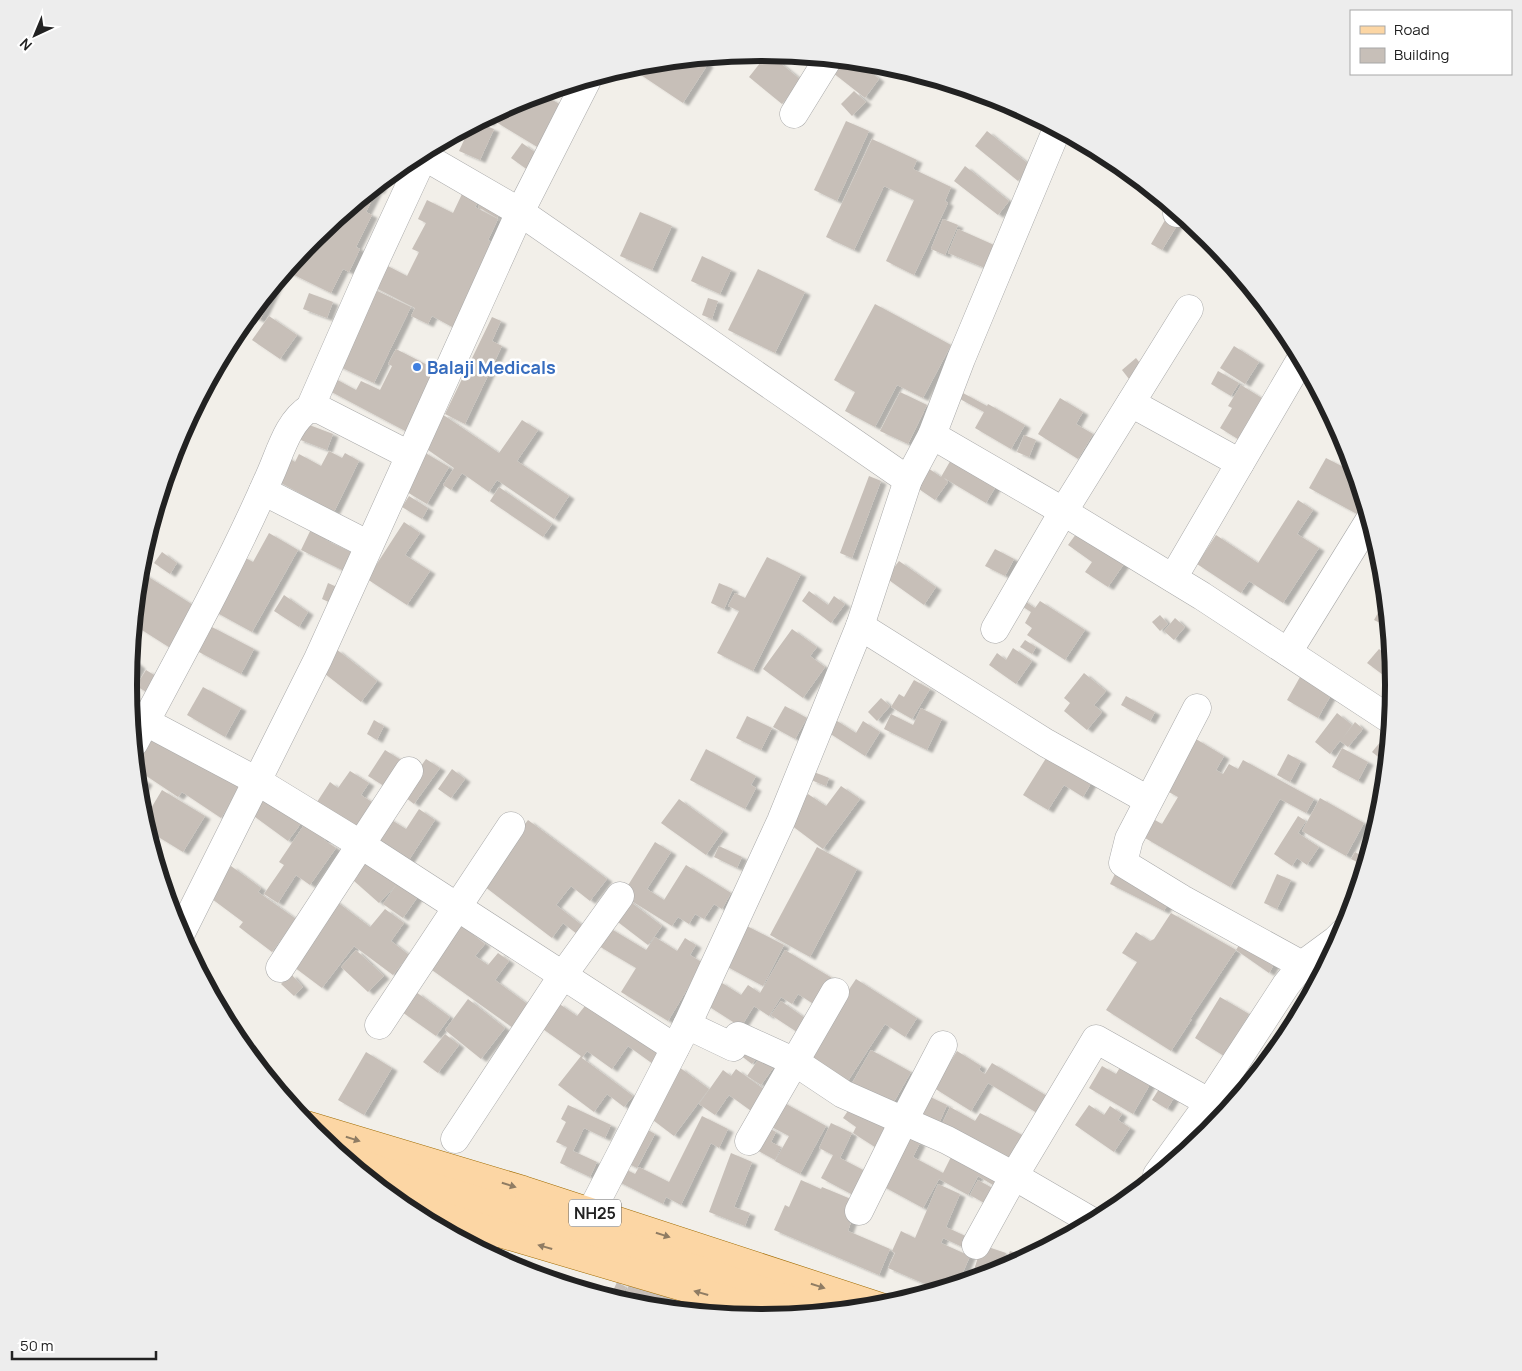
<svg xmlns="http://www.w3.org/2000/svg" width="1522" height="1371" font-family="Manrope,sans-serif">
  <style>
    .building { fill: #c7bfb8; filter: url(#shadow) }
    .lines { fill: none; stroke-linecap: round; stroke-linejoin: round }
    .minor-casing { stroke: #a9a9a9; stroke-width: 29 }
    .major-casing { stroke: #a06b00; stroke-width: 29 }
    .minor { stroke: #fff; stroke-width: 28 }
    .major { stroke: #fcd6a4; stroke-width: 28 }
    .oneway { fill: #8f7c63 }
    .shop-dot { fill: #3f7fe0; stroke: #fff; stroke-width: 2 }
    .labels { text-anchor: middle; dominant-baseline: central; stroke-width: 5; stroke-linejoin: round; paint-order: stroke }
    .shield { fill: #fff; stroke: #646464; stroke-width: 1 }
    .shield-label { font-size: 16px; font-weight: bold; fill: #222 }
    .shop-label { font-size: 18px; font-weight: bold; fill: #366cbe; stroke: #fff; text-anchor: start }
    .rim { fill: none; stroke: #222; stroke-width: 6 }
  </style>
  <defs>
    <filter id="shadow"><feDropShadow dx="5.5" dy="3" stdDeviation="1" flood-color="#0004"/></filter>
  </defs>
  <rect width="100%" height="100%" fill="#f2efe9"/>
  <!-- building -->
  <g class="building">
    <path d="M768,53L801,80L782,104L749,77Z"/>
    <path d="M699,59L708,64L683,103L629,67L638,65Z"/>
    <path d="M835,60L858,62L879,79L865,98L828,69Z"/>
    <path d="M854,91L866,102L852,116L841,104Z"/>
    <path d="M542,94L563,106L539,148L496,122L504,108L519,101Z"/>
    <path d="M493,115L489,123L482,120Z"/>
    <path d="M846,121L869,131L837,201L814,190Z"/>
    <path d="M478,123L494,129L480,160L459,151L470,127Z"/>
    <path d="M987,131L1031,166L1018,181L975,146Z"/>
    <path d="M1073,138L1113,159L1117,163L1114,167L1072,139Z"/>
    <path d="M872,139L917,160L913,169L951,187L945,201L948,203L914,275L886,261L914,200L884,186L854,250L826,237Z"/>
    <path d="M522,143L543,158L532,173L511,158Z"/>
    <path d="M965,166L1009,201L998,215L954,181Z"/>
    <path d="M385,179L379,191L377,190L366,212L372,215L356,247L360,249L349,272L343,269L331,293L286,271L314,238Z"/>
    <path d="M462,194L478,202L475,207L498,219L488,240L496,245L454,328L432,316L428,324L411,316L415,308L372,286L384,264L407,276L419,252L412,249L426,223L418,219L427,200L453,213Z"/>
    <path d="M484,198L503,209L497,218L478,207Z"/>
    <path d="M640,212L672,226L652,270L620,256Z"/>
    <path d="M1168,215L1179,222L1162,250L1151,244Z"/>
    <path d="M943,219L958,225L945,255L931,249Z"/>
    <path d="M958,229L994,245L985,268L948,253Z"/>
    <path d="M702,256L731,270L720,294L691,281Z"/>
    <path d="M758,269L805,292L775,353L728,330Z"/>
    <path d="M280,279L260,320L250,315Z"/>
    <path d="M369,287L411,307L374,383L334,364Z"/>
    <path d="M309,293L333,302L327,318L303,309Z"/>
    <path d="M708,298L718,301L712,319L702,315Z"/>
    <path d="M875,304L951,345L923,398L897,385L875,427L845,411L855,392L834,380Z"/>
    <path d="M269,316L297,335L280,359L252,340Z"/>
    <path d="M492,317L501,321L492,341L502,346L465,424L445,414Z"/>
    <path d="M1234,346L1259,362L1245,384L1220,368Z"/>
    <path d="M396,349L441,372L409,433L326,389L332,377L356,390L361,381L380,390L392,366L388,364Z"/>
    <path d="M1136,358L1143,367L1129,379L1122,370Z"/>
    <path d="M1218,371L1239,383L1231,396L1211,384Z"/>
    <path d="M1241,385L1265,400L1241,441L1220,428L1232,408L1228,406Z"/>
    <path d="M900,392L927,405L908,444L880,431Z"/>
    <path d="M963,393L987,406L988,404L1025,425L1011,449L975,428L984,412L960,399Z"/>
    <path d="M1060,398L1083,412L1076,424L1093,434L1078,459L1038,434Z"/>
    <path d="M442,414L499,453L522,420L538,430L517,461L569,496L554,519L497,480L489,492L462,473L451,490L443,485L454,468L421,445Z"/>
    <path d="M304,423L333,434L327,450L298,439Z"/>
    <path d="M1024,435L1036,440L1029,457L1017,452Z"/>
    <path d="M329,451L342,458L345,453L359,461L334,512L270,477L282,454L295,462L299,454L321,466Z"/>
    <path d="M422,451L449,467L427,504L407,492L414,480L408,476Z"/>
    <path d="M952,458L1005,471L986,503L944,478L948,482L935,500L916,487L928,468L941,477Z"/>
    <path d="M1326,458L1355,473L1364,502L1357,514L1309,488Z"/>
    <path d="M869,476L881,481L852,558L840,553Z"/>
    <path d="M499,487L552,524L543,537L490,501Z"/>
    <path d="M409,496L428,508L422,519L402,507Z"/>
    <path d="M1298,500L1313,510L1297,534L1319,548L1283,603L1249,581L1241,593L1197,564L1216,535L1258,563Z"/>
    <path d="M1087,519L1133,551L1108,587L1085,572L1092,562L1068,545Z"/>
    <path d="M404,522L420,533L405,555L430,571L407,605L367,579Z"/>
    <path d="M313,525L329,532L326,540L353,553L344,571L301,550Z"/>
    <path d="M269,533L298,550L252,632L210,609L242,556L253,562Z"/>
    <path d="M995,549L1014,559L1005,576L985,566Z"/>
    <path d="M162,552L177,563L170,574L154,563Z"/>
    <path d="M767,557L801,574L753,671L717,653L739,611L728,606L735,593L745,598Z"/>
    <path d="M899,561L936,587L924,605L886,578Z"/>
    <path d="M139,571L201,610L175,651L134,625Z"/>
    <path d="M328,583L339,588L333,604L322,599Z"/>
    <path d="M719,583L733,589L724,609L711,603Z"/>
    <path d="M809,591L828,605L834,596L845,604L831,623L802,601Z"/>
    <path d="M284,595L308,612L299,627L274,611Z"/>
    <path d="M1017,596L1035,608L1040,601L1085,630L1065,660L1027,635L1032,628L1025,623L1031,612L1014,601Z"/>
    <path d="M1384,602L1386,603L1387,619L1384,625L1374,620Z"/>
    <path d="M1160,615L1168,624L1160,631L1152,622Z"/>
    <path d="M1175,618L1185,627L1174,640L1164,631Z"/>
    <path d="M210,626L254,649L241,674L197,651Z"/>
    <path d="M792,629L817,647L810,656L825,667L803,698L763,669Z"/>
    <path d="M1025,640L1036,647L1032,654L1020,647Z"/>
    <path d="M1013,648L1032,661L1016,684L989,665L997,653L1006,660Z"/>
    <path d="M336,649L377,681L361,702L320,670Z"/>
    <path d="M1379,649L1391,658L1394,683L1367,663Z"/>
    <path d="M131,658L140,666L131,686L128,684Z"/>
    <path d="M146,670L159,678L150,694L136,686Z"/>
    <path d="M1084,673L1106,691L1094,705L1102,712L1087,730L1064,711L1070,703L1064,698Z"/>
    <path d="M1300,677L1331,695L1318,718L1287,700Z"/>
    <path d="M914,680L930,689L912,719L891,707L899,694L904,697Z"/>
    <path d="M203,687L241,708L225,737L187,715Z"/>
    <path d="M1126,696L1155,712L1150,721L1121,705Z"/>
    <path d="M881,698L890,706L877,721L868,712Z"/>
    <path d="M785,706L807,718L795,739L773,727Z"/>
    <path d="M921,708L942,719L927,750L884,729L891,714L913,725Z"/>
    <path d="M1337,713L1352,725L1343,738L1355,722L1363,729L1348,747L1340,741L1330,754L1315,742Z"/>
    <path d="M747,716L772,728L761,750L736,738Z"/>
    <path d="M834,719L856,733L863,721L880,732L865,756L826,731Z"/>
    <path d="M374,720L384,726L377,740L367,734Z"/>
    <path d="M1390,730L1386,763L1372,752Z"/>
    <path d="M151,735L241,786L221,818L182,792L178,797L136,769L135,759Z"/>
    <path d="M1196,739L1224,756L1216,770L1223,774L1229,764L1238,769L1243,760L1314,799L1306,813L1280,799L1230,887L1145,838L1155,820L1162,824L1178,797L1167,791Z"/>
    <path d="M1053,747L1096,775L1083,797L1064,785L1048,810L1023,795Z"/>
    <path d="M1342,748L1368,762L1358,781L1332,767Z"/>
    <path d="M706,749L756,776L751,785L756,788L745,809L690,780Z"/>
    <path d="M385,750L401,760L384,786L368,776Z"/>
    <path d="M1288,754L1301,761L1290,782L1277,775Z"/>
    <path d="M426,759L440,768L414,804L401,794Z"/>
    <path d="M452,769L465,779L451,798L438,789Z"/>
    <path d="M350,771L369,783L361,795L375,804L358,829L317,802L330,782L338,788Z"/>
    <path d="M814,772L829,778L826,786L811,780Z"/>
    <path d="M137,776L147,782L139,796Z"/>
    <path d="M841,786L860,799L823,849L787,822L808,794L826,806Z"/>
    <path d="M162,790L205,816L183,852L147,830L144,820Z"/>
    <path d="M268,791L305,818L288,841L251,814Z"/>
    <path d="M1320,798L1364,823L1346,856L1302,831Z"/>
    <path d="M679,799L723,831L706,855L661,823Z"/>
    <path d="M419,809L435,820L407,863L369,839L385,816L406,829Z"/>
    <path d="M1298,816L1306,821L1298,833L1319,847L1307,865L1297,858L1292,866L1274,854Z"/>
    <path d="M308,819L328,833L324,840L336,848L310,885L296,875L278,903L264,894L284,865L279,862Z"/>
    <path d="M528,820L607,879L590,901L571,886L556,905L583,926L577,934L563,923L552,938L480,883Z"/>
    <path d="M655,842L671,852L647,889L664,900L686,865L731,893L722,909L714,904L704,919L695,914L689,924L678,917L672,926L622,895Z"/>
    <path d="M719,846L742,857L737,868L714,857Z"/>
    <path d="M817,847L857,869L810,957L770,935Z"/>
    <path d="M364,851L399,882L379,903L345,873Z"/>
    <path d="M1355,852L1367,859L1365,866L1351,859Z"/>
    <path d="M231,866L261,888L258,892L296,919L272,952L239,927L243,922L208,896Z"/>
    <path d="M1117,870L1171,898L1164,911L1110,884Z"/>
    <path d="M1277,874L1291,880L1277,909L1264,903Z"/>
    <path d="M399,881L419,895L403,918L383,904Z"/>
    <path d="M624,897L662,926L648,945L610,916Z"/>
    <path d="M333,899L370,927L385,909L404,923L391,941L409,955L393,975L354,946L322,988L286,961Z"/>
    <path d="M1171,913L1236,950L1189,1021L1192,1019L1171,1051L1106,1010L1137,962L1122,953L1136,932L1150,941L1154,939Z"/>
    <path d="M457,922L485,944L475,956L488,965L498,953L509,961L495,980L530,1006L513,1028L425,965Z"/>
    <path d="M745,925L784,945L763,986L724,965Z"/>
    <path d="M608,927L646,950L655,937L677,951L685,938L696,945L690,955L703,963L668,1021L621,992L636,968L597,945Z"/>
    <path d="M1241,942L1275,963L1269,973L1236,950Z"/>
    <path d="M356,950L384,976L368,992L341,967Z"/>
    <path d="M785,950L832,978L815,1005L798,994L792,1004L781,997L769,1016L754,1006L741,1027L705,1004L719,981L741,995L748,985L760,993Z"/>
    <path d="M291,974L303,987L294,996L281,984Z"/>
    <path d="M856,979L917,1018L905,1037L885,1024L846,1084L803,1058Z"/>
    <path d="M416,992L450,1017L436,1036L402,1012Z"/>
    <path d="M1220,997L1249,1014L1224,1056L1195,1038Z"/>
    <path d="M468,999L505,1028L481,1059L445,1030Z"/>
    <path d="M781,1001L809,1021L800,1034L771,1015Z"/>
    <path d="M588,1002L661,1046L653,1064L628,1046L612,1069L587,1051L582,1058L633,1096L624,1107L607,1094L594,1112L558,1085L581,1056L540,1027L558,1003L577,1016Z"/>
    <path d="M445,1034L459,1045L438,1073L423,1062Z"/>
    <path d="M747,1046L759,1055L752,1064L740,1055Z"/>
    <path d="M871,1050L911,1072L891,1107L851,1085Z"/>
    <path d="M957,1051L981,1066L979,1070L985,1074L992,1063L1047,1096L1037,1113L988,1083L971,1111L934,1088Z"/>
    <path d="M366,1052L392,1068L364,1115L338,1100Z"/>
    <path d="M762,1054L776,1064L761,1085L747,1076Z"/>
    <path d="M1122,1064L1152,1081L1133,1114L1089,1088L1102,1066L1116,1074Z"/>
    <path d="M679,1067L709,1089L674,1136L645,1114Z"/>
    <path d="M736,1069L769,1093L754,1113L729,1095L715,1115L699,1104L723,1070L731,1076Z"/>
    <path d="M1159,1089L1174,1098L1167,1109L1152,1100Z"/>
    <path d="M922,1093L947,1105L938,1126L912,1114Z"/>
    <path d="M779,1100L826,1126L800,1174L775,1161L789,1136L766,1124Z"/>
    <path d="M568,1105L611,1125L605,1138L584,1128L573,1151L597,1162L590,1177L560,1163L567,1147L556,1142L566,1122L561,1119Z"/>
    <path d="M852,1105L893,1125L878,1149L853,1133L856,1127L843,1118Z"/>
    <path d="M1089,1105L1104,1115L1110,1106L1122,1114L1118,1120L1130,1128L1114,1152L1075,1125Z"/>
    <path d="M950,1107L975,1121L980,1113L1026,1137L1010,1166L940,1128Z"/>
    <path d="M1220,1112L1224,1114L1208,1133L1198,1142L1207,1118L1215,1122Z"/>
    <path d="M702,1116L728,1129L719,1148L711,1143L681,1205L666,1197L663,1204L615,1180L621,1167L635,1174L639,1167L669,1182Z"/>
    <path d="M831,1123L852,1133L840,1158L867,1172L855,1196L821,1178L833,1155L819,1148Z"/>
    <path d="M639,1125L655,1134L637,1168L621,1160Z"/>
    <path d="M767,1127L776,1132L771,1142L781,1147L775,1160L755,1149Z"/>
    <path d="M904,1134L920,1143L913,1157L943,1173L953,1153L998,1176L993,1185L978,1176L968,1195L939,1179L923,1208L877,1183Z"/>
    <path d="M731,1153L752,1162L734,1207L750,1213L745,1226L709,1212Z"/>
    <path d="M801,1180L821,1189L822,1187L858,1202L848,1231L890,1249L879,1275L774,1230L785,1205L789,1207Z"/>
    <path d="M978,1180L994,1189L986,1204L970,1195Z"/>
    <path d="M938,1184L960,1194L946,1227L974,1240L969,1250L943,1238L941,1243L970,1256L958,1284L939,1290L888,1268L895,1253L892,1251L901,1231L915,1238Z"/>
    <path d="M982,1245L1006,1253L1000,1271L977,1278L972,1276Z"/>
    <path d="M488,1250L527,1260L524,1272L487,1253Z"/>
    <path d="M1010,1251L1027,1257L1002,1271Z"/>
    <path d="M617,1282L626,1287L620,1301L599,1295L602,1289L612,1293Z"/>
    <path d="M630,1282L706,1313L637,1306L622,1302Z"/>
  </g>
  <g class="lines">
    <defs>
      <g id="minor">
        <path d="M587,80L520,212L908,480"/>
        <path d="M794,114L828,59"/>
        <path d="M1177,213H1178"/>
        <path d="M1131,403L1240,463"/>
        <path d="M310,408L368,276L418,168"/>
        <path d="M932,435L1049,503L1202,596L1391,720"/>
        <path d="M263,491L369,545"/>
        <path d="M1173,578L1301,359"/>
        <path d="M860,626L1046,743L1148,800"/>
        <path d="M995,629L1063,512L1189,309"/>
        <path d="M1288,652L1369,521"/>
        <path d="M1197,708L1129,839L1123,863L1182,899L1302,965"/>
        <path d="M131,714L257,781L360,844L675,1048"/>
        <path d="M134,743C181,655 230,567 270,475C280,453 288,421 310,408L321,410L409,455"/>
        <path d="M180,935L318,659L520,212L420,154"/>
        <path d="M280,968L409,771"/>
        <path d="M379,1025L511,826"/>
        <path d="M687,1025L733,1047L738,1036L795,1062L843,1094L947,1140L1014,1176L1093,1222"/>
        <path d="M455,1139L563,975L620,896"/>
        <path d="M749,1141L835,992"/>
        <path d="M1157,1175L1209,1103L1286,985L1302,965L1336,940L1343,933"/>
        <path d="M859,1211L904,1120L943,1045"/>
        <path d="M591,1212L687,1025L781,821L860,626L908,480L932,435L961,359L1057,129"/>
        <path d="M976,1245L1014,1176L1096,1039L1226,1112"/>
        <path d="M482,1250L488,1230"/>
      </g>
      <g id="major">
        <path d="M306,1125L523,1190L881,1307"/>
        <path d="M343,1158L422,1184L564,1226L827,1312"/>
        <path d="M398,1203L781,1316"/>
      </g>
    </defs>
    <!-- minor casing -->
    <use href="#minor" class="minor-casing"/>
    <!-- major casing -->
    <use href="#major" class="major-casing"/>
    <!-- minor -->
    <use href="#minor" class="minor"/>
    <!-- major -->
    <use href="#major" class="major"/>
  </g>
  <!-- one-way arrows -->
  <defs><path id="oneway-solid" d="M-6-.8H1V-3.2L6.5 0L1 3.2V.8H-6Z" transform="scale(1.25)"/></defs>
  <g class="oneway">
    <use href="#oneway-solid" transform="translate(353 1139) rotate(17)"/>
    <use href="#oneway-solid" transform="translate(509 1185) rotate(17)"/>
    <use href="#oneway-solid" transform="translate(663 1235) rotate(18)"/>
    <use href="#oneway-solid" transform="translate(545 1247) rotate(-164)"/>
    <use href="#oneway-solid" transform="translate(818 1286) rotate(18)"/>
    <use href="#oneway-solid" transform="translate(701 1293) rotate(-164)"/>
  </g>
  <!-- markers -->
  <circle class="shop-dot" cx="417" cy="367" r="5"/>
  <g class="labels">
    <!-- shield labels -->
    <rect class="shield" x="569" y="1199.5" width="52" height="27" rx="4"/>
    <g class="shield-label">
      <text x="595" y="1213">NH25</text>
    </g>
    <!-- shop labels -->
    <g class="shop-label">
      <text x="427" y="367">Balaji Medicals</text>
    </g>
  </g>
  <!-- crop -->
  <path d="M0 0H1522V1371H0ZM137 685a624 624 0 1 1 1248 0a624 624 0 1 1-1248 0Z" fill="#ededed" fill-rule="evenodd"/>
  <path class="rim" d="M137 685a624 624 0 1 1 1248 0a624 624 0 1 1-1248 0Z"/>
  <!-- legend -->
  <rect x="1350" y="10" width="162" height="65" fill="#ffffff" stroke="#a7a7a7"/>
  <rect x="1360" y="26" width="25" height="8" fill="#fcd6a4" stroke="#a7a7a7"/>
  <text x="1394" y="35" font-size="15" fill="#222222">Road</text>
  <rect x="1360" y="48" width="25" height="15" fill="#c7bfb8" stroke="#a7a7a7"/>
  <text x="1394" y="60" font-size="15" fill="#222222">Building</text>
  <!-- north arrow -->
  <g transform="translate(35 35) rotate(224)" stroke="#ffffff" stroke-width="4" paint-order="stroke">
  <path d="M0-4L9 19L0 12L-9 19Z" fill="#222222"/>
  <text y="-8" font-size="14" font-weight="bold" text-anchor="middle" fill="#222222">N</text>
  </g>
  <!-- scale -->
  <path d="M12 1351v8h144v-8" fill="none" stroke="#222222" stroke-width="2.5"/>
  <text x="20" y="1351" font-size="15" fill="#222222" stroke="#ffffff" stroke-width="4" paint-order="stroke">50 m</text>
</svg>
